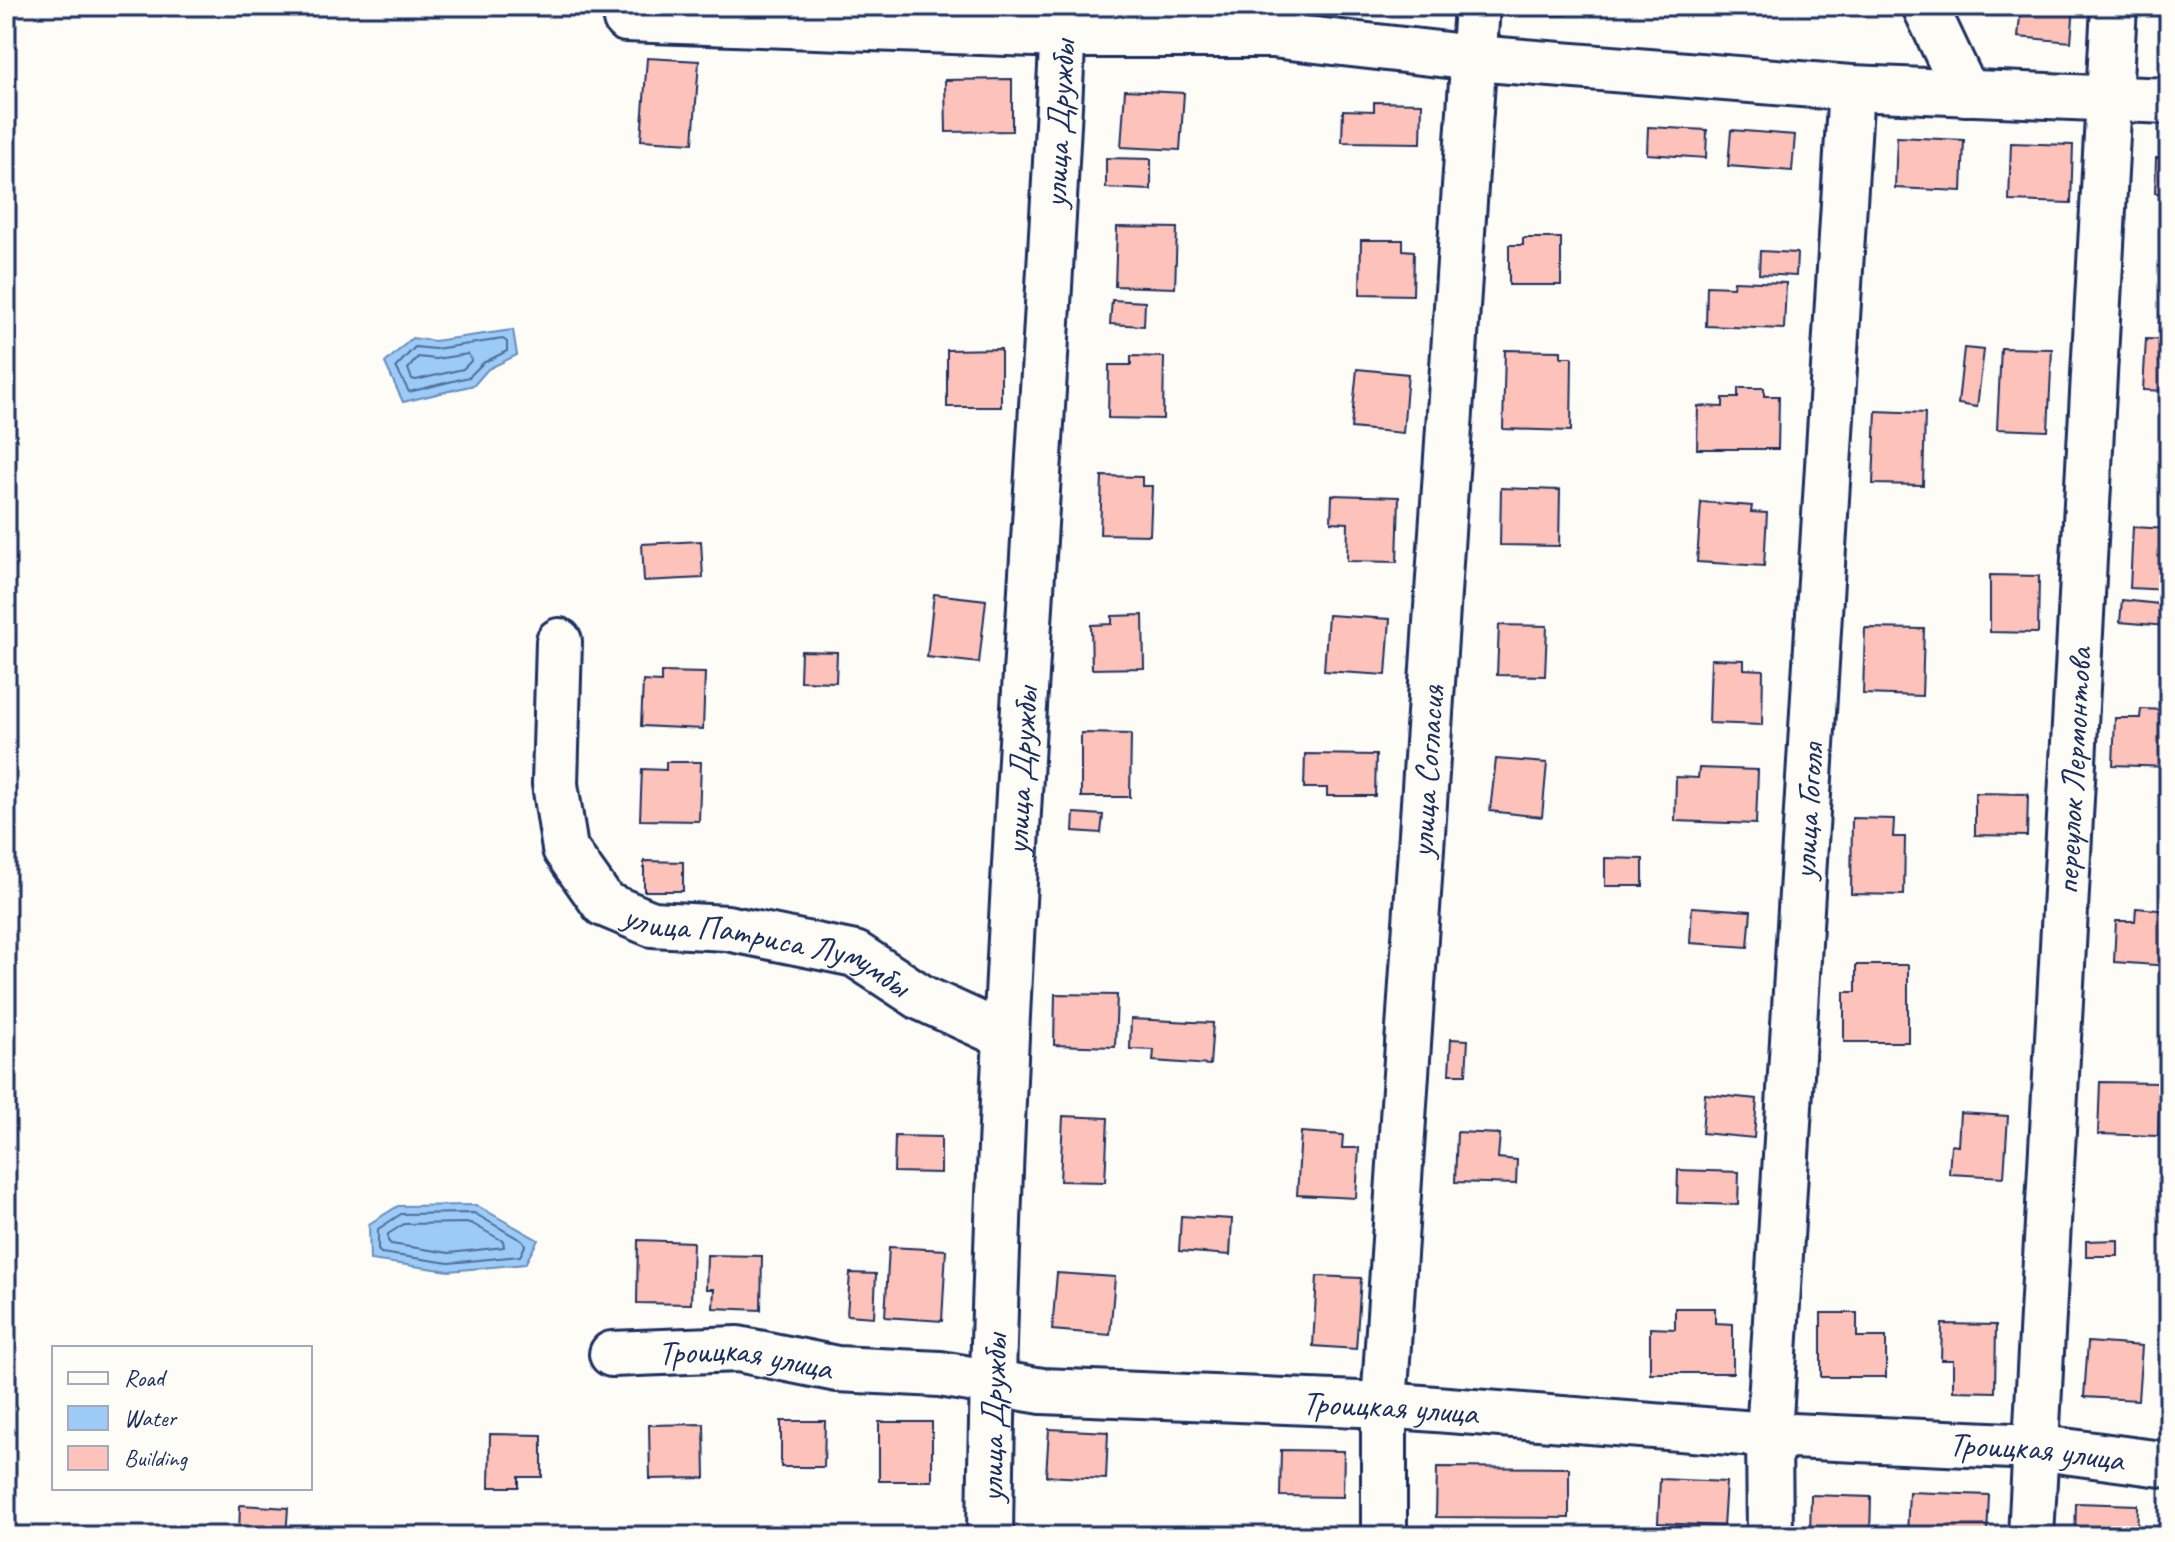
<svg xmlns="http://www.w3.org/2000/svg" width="2175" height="1542" font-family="Caveat,sans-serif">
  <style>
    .water { fill: #9ccbf7; stroke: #688dba; stroke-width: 2 }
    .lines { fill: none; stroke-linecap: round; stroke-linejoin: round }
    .shore { stroke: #4f6d9b; stroke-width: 2 }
    .building { fill: #fdc2b9; stroke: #1b2f5e; stroke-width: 2 }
    .minor-casing { stroke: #1b2f5e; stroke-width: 50 }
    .minor { stroke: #fdfcf7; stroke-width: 44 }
    .labels { text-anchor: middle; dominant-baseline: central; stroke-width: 6; stroke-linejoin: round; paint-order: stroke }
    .street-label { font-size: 34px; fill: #1b2f5e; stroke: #fdfcf7 }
  </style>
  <rect width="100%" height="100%" fill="#fdfcf7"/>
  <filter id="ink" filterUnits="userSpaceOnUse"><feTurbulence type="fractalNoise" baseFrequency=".0125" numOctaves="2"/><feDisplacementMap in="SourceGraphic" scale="16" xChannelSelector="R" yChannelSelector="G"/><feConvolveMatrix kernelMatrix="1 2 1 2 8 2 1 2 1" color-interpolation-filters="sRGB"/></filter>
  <g filter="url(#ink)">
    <!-- water -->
    <g class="water">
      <path d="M513,330L517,355L488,369L474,385L403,402L385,363L412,338L434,341Z"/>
      <path d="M476,1205L538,1240L525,1264L449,1271L370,1260L369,1224L398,1206Z"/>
    </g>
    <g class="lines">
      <!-- shore -->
      <g class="shore">
        <path d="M503,339L507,342V351L483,363L469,377L409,392L396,367L415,347L435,349Z"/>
        <path d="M468,354L472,360L463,369L416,380L412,379L408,369L418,357L436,359Z"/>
        <path d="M474,1213L524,1242L525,1246L520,1256L449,1263L381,1253L378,1250V1229L401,1214Z"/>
        <path d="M471,1223L503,1241L504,1247L449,1253L391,1244L388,1241V1234L404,1224Z"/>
      </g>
    </g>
    <!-- building -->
    <g class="building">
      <rect x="1521" y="6" width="46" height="9"/>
      <path d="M2021,6H2074L2071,42L2018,37Z"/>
      <rect x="2167" y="6" width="2" height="40"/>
      <path d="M647,58L699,61L693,143L641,140Z"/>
      <path d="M1012,79V131L946,132L945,80Z"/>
      <path d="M1125,90L1184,93L1180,150L1121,147Z"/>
      <path d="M1374,102L1422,103L1421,143L1342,142L1343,110L1374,111Z"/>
      <path d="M1648,127L1707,130L1706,158L1647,154Z"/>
      <path d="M1731,130L1795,135L1792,171L1728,166Z"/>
      <path d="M1897,137L1964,140L1962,191L1895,188Z"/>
      <path d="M2011,143L2073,145L2071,203L2009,201Z"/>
      <path d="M1106,158L1151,159V190L1106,188Z"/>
      <path d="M2156,158H2169V193H2155Z"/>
      <path d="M1117,227L1177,228L1175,288L1115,286Z"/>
      <path d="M1523,238H1561V285H1509V245H1523Z"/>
      <path d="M1361,240H1403V250L1414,251L1413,295L1360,294Z"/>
      <path d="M1760,251L1797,253L1796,276L1759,274Z"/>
      <path d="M1734,281L1786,283L1784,329L1706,326L1707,286L1733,287Z"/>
      <path d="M1112,300L1145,302L1144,326L1110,324Z"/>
      <path d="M2146,339L2169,340V391L2143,390Z"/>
      <path d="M1964,348L1984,350L1977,407L1958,404Z"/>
      <path d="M2001,348L2052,349L2048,431L1997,429Z"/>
      <path d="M1001,349V407H947V350Z"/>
      <path d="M1505,350L1561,351V357H1572L1571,431L1503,429Z"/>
      <path d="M1131,356L1164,357L1163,419L1108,418L1109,365H1131Z"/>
      <path d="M1357,369L1408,374L1403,433L1351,428Z"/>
      <path d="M1738,388H1764V396H1779L1778,449H1697L1698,406L1723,407V398H1738Z"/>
      <path d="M1876,411L1925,413L1923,485L1873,484Z"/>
      <path d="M1102,476L1142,477V486H1152L1150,535L1100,534Z"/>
      <path d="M1501,488L1560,490L1559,546L1500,545Z"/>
      <path d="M1332,495L1399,497L1397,562L1347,561L1348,523L1331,522Z"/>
      <path d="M1701,502L1752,506L1751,512L1767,513L1764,566L1697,562Z"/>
      <path d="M2133,527L2169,529V590L2130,588Z"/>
      <path d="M701,541L703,578L644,581L642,544Z"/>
      <path d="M1990,575L2039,576L2038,633L1990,632Z"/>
      <path d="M934,594L986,600L979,663L927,657Z"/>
      <path d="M2122,600L2168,605L2166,626L2120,622Z"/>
      <path d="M1143,615L1144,668L1092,669L1091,625L1112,624V616Z"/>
      <path d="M1328,615L1390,619L1386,675L1324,671Z"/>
      <path d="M1499,625L1547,626L1545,676L1497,675Z"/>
      <path d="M1865,628L1924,629L1922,696L1863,694Z"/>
      <path d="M801,651L837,652L836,682L800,681Z"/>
      <path d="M1711,659L1744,660V669L1763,670L1762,725L1709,723Z"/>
      <path d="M661,672L705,673L703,729L641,726L643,681L661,682Z"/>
      <path d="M2141,709L2169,710V767L2113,765L2115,718H2140Z"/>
      <path d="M1081,733L1131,734L1130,797H1081Z"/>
      <path d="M1305,754L1376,755L1375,796H1327V788H1304Z"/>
      <path d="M1496,759L1547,763L1542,817L1490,811Z"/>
      <path d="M666,762H701L699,821L640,820L642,769L666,770Z"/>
      <path d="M1699,768L1758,770L1756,824L1675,821L1676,777L1698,778Z"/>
      <path d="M1975,793L2028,794L2027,836L1975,835Z"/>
      <path d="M1074,813L1103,815L1101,833L1073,831Z"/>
      <path d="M1852,818L1894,819L1893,837H1905L1904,895L1851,894Z"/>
      <path d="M1605,858L1643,859V886H1605Z"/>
      <path d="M644,861L683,862V891H644Z"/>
      <path d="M1692,907L1751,911L1748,947L1690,943Z"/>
      <path d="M2136,908L2169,911V966L2114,962L2116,921H2135Z"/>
      <path d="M1856,965H1908V1042H1844V992H1856Z"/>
      <path d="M1055,994L1117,995L1115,1047L1054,1045Z"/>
      <path d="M1131,1019L1213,1023L1210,1065L1153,1061L1154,1050L1130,1049Z"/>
      <path d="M1451,1039L1468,1040L1466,1074H1449Z"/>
      <path d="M2100,1082L2160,1083L2158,1136L2098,1134Z"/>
      <path d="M1705,1094L1757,1099L1754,1138L1702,1133Z"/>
      <path d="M1960,1113L2008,1116L2004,1177L1949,1174L1951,1145L1958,1146Z"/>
      <path d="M1063,1116L1108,1118L1105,1182L1060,1181Z"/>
      <path d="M1301,1132L1343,1135L1342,1148H1359L1356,1198L1297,1195Z"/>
      <path d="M1457,1132L1500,1134L1498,1158L1517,1160L1516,1184L1455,1182Z"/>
      <path d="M895,1136L941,1137V1173L894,1172Z"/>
      <path d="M1678,1170L1739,1172L1738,1205L1677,1203Z"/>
      <path d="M1181,1216L1232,1219L1230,1255L1179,1251Z"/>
      <path d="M638,1240L693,1242L691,1304L637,1303Z"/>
      <path d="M2118,1240V1256H2086V1241Z"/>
      <path d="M889,1247L946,1250L942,1321L885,1317Z"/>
      <path d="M707,1255L762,1256L761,1310L713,1308L714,1289H706Z"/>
      <path d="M850,1273L876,1274L874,1317L847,1315Z"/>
      <path d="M1057,1273L1115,1277L1110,1335L1052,1330Z"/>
      <path d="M1317,1276L1361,1278L1356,1349L1313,1346Z"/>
      <path d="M1675,1308H1715V1323L1733,1324V1373H1650V1328L1675,1329Z"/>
      <path d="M1821,1313H1857V1337H1886V1377H1821Z"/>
      <path d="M1942,1324L1996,1325L1995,1392L1953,1391V1360H1941Z"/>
      <path d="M2088,1342L2142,1346L2138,1400L2084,1397Z"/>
      <path d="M781,1421H825L824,1467H781Z"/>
      <rect x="879" y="1422" width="53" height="59"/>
      <path d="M704,1424L705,1478L650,1479L649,1425Z"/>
      <path d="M1049,1429L1108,1432L1106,1479L1046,1476Z"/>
      <path d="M490,1434L542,1435V1477H519V1487H489Z"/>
      <path d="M1281,1450L1344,1451L1343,1497L1280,1496Z"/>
      <path d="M1437,1467L1569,1468V1518L1436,1517Z"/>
      <path d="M1660,1479L1726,1482L1723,1526L1658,1523Z"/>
      <path d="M1909,1492L1989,1495L1987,1536L1907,1535Z"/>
      <path d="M1811,1495L1871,1497L1870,1536H1810Z"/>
      <path d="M2076,1503L2138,1505L2137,1536H2075Z"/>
      <path d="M240,1505L288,1508L286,1536L239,1534Z"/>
    </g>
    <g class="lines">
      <defs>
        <g id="minor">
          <path d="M1925,6L1966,93"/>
          <path d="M626,19L1062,35H1272L1474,58L1851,88L2169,101"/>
          <path id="s1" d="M559,641L555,784L565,849L604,904L652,924L727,928L855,954L922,998L1005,1036"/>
          <path id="s2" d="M612,1354L738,1349L837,1369L940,1374L1042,1391L1384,1405L1769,1435L2034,1447L2169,1465"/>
          <path id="s3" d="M990,1536C996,1025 1040,516 1064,6"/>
          <path id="s4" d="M1384,1536V1405L1477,6"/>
          <path id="s5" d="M1770,1536L1769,1435L1851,88"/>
          <path id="s6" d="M2031,1536L2114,6"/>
        </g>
      </defs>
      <!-- minor casing -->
      <use href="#minor" class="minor-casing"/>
      <!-- minor -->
      <use href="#minor" class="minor"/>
    </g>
  </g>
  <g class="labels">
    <!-- street labels -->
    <g class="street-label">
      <text stroke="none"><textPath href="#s3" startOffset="1414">улица Дружбы</textPath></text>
      <text stroke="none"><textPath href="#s3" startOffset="766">улица Дружбы</textPath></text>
      <text stroke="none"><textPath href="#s4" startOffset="766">улица Согласия</textPath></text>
      <text stroke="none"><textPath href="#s6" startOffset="766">переулок Лермонтова</textPath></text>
      <text stroke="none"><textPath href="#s5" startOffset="726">улица Гоголя</textPath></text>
      <text stroke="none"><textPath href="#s1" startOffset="448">улица Патриса Лумумбы</textPath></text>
      <text stroke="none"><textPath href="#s2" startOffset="134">Троицкая улица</textPath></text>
      <text stroke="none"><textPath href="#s2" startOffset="782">Троицкая улица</textPath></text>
      <text stroke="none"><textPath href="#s3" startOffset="118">улица Дружбы</textPath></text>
      <text stroke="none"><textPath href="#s2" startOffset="1430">Троицкая улица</textPath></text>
    </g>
  </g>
  <!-- margin -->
  <rect width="2175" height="1542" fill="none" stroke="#fdfcf7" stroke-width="32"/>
  <rect x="16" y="16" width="2143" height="1510" fill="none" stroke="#1b2f5e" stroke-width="3" filter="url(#ink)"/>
  <!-- legend -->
  <rect x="52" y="1346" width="260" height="144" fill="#fdfcf7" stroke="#a3aaba" stroke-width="2"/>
  <rect x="68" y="1372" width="40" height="12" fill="#fdfcf7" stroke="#a3aaba" stroke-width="2"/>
  <text x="124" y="1386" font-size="24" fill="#1b2f5e">Road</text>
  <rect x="68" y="1406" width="40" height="24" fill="#9ccbf7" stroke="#a3aaba" stroke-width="2"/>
  <text x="124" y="1426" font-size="24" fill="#1b2f5e">Water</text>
  <rect x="68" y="1446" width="40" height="24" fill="#fdc2b9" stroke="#a3aaba" stroke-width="2"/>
  <text x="124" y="1466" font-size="24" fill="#1b2f5e">Building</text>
</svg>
